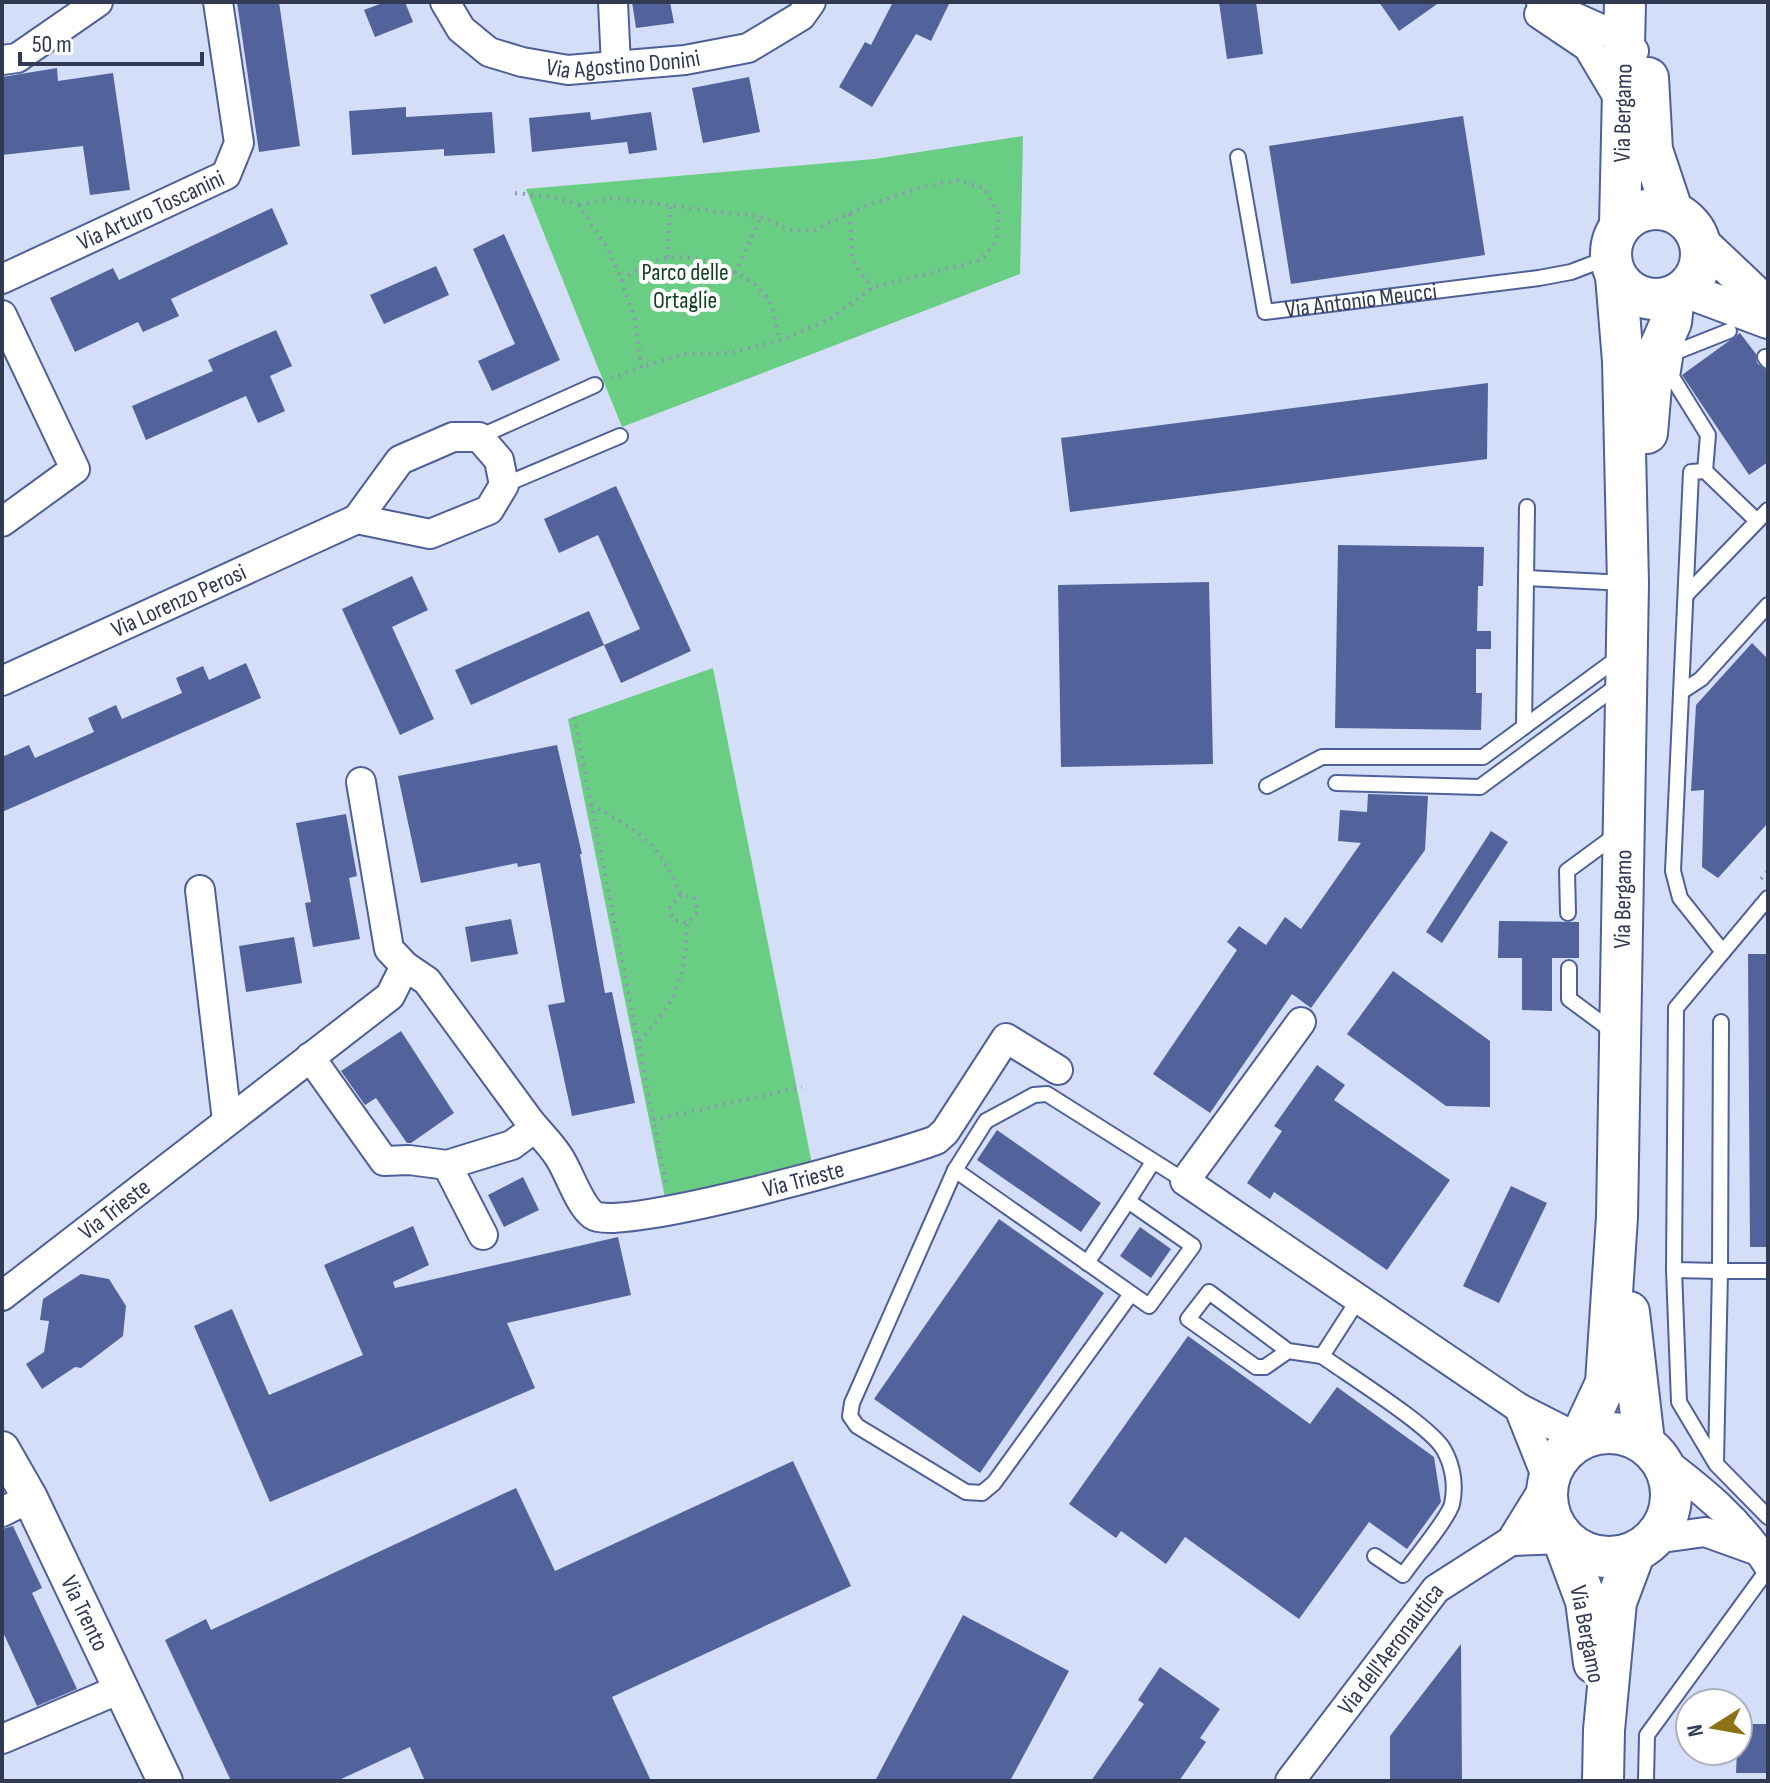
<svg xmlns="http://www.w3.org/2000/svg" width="1770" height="1783" font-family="'Sofia Sans Condensed',sans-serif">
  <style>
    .green { fill: #69cd83 }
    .building { fill: #52639c }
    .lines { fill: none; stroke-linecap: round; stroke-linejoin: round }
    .service-casing { stroke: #4f6099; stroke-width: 18 }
    .minor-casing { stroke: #4f6099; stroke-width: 32 }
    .tertiary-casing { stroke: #4f6099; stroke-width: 38 }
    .secondary-casing { stroke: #4f6099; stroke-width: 44 }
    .path { stroke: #8e97b1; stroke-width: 4; stroke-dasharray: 2 6; stroke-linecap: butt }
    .service { stroke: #fff; stroke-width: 14 }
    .minor { stroke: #fff; stroke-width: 28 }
    .tertiary { stroke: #fff; stroke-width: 34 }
    .secondary { stroke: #fff; stroke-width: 40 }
    .labels { text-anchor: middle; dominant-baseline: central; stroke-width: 8; stroke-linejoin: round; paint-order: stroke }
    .street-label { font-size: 24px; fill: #313953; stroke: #fff }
    .park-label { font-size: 24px; fill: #114220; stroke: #fff }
  </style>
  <rect width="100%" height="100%" fill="#d4def8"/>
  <!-- green -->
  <g class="green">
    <path d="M1023,136L1020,274L622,427L526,189L874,159Z"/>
    <path d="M713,668L812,1164L665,1198L568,719Z"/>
  </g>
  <!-- building -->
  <g class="building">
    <path d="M237,2H279L300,146L259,152Z"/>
    <path d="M385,2H405L413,22L375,37L364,10Z"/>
    <path d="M632,2H670L674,23L636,28Z"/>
    <path d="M893,2H950L931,41L916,34L872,107L839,87L865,42L871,45Z"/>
    <path d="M1219,2H1256L1263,54L1227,59Z"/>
    <path d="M1379,2H1440L1399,31Z"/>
    <path d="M57,68L58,81L113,73L130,190L90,195L83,146L2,155V77Z"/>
    <path d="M749,77L760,132L703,143L692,88Z"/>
    <path d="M406,107V117L492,112L495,153L444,156V149L352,155L349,111Z"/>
    <path d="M590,112L591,120L651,112L657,150L629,154L627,142L532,152L529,118Z"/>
    <path d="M1463,116L1485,255L1291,284L1269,146Z"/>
    <path d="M272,208L288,244L171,299L179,316L143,332L138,322L75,352L50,298L113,268L119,280Z"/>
    <path d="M504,234L560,360L492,391L478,361L515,344L473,249Z"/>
    <path d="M436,266L449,295L384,324L370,295Z"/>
    <path d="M276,330L292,366L270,376L285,411L258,423L246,396L146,440L132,406L213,371L208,360Z"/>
    <path d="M1740,333L1756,354L1757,363L1768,372V462L1749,475L1682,375Z"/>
    <path d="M1488,383L1487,459L1070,512L1061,438Z"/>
    <path d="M616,486L691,651L621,683L604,645L640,629L598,535L559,553L544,519Z"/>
    <path d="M1338,545L1484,547L1483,586H1478L1477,631H1491V649H1476V693H1482L1481,730L1335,728Z"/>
    <path d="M412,576L428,610L392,627L434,719L400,735L342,609Z"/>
    <path d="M1209,582L1213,764L1061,767L1058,585Z"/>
    <path d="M589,611L604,645L471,705L455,670Z"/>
    <path d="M1752,643L1768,659V823L1718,878L1702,867L1704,790L1691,791L1696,705Z"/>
    <path d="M246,663L261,698L2,812V757L29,745L35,758L94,732L88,718L116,705L122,719L182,693L176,678L203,666L209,680Z"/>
    <path d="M557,745L582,854H580L605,993L612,992L635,1103L572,1116L548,1005L565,1002L540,863L518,867L517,863L421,883L398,776Z"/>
    <path d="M1368,794L1428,796L1425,850L1311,1008L1292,994L1210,1113L1153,1074L1237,950L1227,942L1239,926L1266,945L1285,917L1301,929L1361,843L1338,841L1340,810L1367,812Z"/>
    <path d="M346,814L357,876L349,878L360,939L313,947L305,903L311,902L296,823Z"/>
    <path d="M1491,831L1508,842L1442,943L1426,932Z"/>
    <path d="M511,919L518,954L471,962L465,927Z"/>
    <path d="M1499,921L1579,922V958H1552V1011L1522,1010V958H1498Z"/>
    <path d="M294,937L302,983L246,992L239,946Z"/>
    <path d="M1748,954H1768V1247H1750Z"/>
    <path d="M1393,971L1490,1041V1107L1446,1106L1347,1034Z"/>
    <path d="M401,1031L454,1113L411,1143H407L376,1098L365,1105L341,1071Z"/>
    <path d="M1317,1065L1345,1085L1334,1100L1450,1180L1387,1270L1274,1192L1270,1199L1247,1183L1282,1131L1274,1126Z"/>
    <path d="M997,1130L1101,1203L1081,1232L977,1160Z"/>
    <path d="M523,1177L539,1210L504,1227L488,1195Z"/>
    <path d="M1511,1186L1547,1203L1499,1303L1463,1286Z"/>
    <path d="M999,1219L1104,1293L980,1473L874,1399Z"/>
    <path d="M413,1226L429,1265L393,1282L395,1288L618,1237L631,1295L507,1323L535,1388L270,1502L194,1326L232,1309L269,1395L363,1355L324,1265Z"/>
    <path d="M1140,1227L1171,1249L1151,1278L1120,1256Z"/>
    <path d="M81,1274L109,1279L126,1306L123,1336L81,1368L75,1367L42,1389L26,1364L44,1352L49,1321L40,1320L43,1299Z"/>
    <path d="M1188,1336L1310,1424L1337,1387L1434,1457L1441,1502L1407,1549L1369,1522L1299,1619L1185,1537L1166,1564L1121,1531L1116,1538L1069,1504Z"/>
    <path d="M793,1461L851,1586L612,1697L651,1781H425L410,1747L337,1781H231L165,1640L206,1619L211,1630L516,1488L555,1571Z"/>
    <path d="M13,1526L42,1588L32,1593L77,1689L37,1706L2,1630V1529Z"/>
    <path d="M963,1615L1069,1671L1010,1781H875Z"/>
    <path d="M1461,1644L1462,1781H1390V1736Z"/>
    <path d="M1160,1667L1220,1709L1200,1738L1206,1742L1179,1781H1091L1144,1704L1138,1700Z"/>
    <path d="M1738,1724H1768V1773H1736Z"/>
  </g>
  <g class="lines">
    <defs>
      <g id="service">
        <path id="s1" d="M1238,157L1265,312L1539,278L1571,272L1610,257"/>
        <path d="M1765,357L1768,361"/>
        <path d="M479,437L595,385"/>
        <path d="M1705,471L1708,435L1672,377L1676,352L1729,331"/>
        <path d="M504,485L620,436"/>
        <path d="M1526,578L1626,583"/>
        <path d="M1686,595L1768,510"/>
        <path d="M1681,692L1701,679L1768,605"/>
        <path d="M1524,727L1527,507"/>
        <path d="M1336,783L1480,787L1621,683"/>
        <path d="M1267,786L1322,757H1483L1622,655"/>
        <path d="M1768,898L1676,1008L1674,1270L1679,1402L1716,1464L1768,1517"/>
        <path d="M1568,913L1567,871L1616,835"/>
        <path d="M1723,952L1680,898L1673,871L1691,472L1705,471L1757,521"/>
        <path d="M1569,968V999L1615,1033"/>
        <path d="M955,1170L1149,1306L1193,1246L1128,1201L1153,1162"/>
        <path d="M1087,1263L1128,1201"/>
        <path d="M1674,1270L1720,1271L1721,1022"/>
        <path d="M1131,1294L994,1483L982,1493L966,1492L857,1426L850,1416L852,1403L955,1170L986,1121L1034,1095L1047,1094L1185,1181"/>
        <path d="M1358,1300L1322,1356C1347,1374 1432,1427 1444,1450C1453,1466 1456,1486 1452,1504C1448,1519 1414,1559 1403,1575L1375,1556"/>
        <path d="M1288,1351L1265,1367H1256L1188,1319L1209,1292L1288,1351L1322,1356"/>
        <path d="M1716,1462L1720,1271H1768"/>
        <path d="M1646,1781L1647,1735L1768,1569"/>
      </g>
      <g id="minor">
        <path id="s2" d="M445,2L461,29L489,52L522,62L568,70L685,60L748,48L801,16L811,2"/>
        <path d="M613,2L616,66"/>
        <path d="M1541,2L1624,39L1634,51"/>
        <path d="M1539,14L1588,47L1622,104"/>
        <path d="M2,60L17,58L98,2"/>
        <path id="s3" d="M2,279L226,175L239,143L218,2"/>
        <path d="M2,315L75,469L2,522"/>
        <path id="s4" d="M2,681L357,519L400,460L453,437H479L499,460L504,485L489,510L430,534L357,519"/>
        <path id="s5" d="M361,782L389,949L405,966L427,981C461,1027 494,1073 528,1119C538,1132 550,1143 559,1157C569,1172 579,1205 593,1215C619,1234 894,1156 936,1140L945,1132L1006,1038L1058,1070"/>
        <path d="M200,890L227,1121"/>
        <path d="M1301,1022L1185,1181L1519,1408L1580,1439"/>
        <path d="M310,1057L384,1161L409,1160L447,1165L512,1145L535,1128"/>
        <path d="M447,1165L483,1235"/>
        <path id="s6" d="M2,1296L390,996L405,966"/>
        <path d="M1660,1458C1702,1490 1740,1520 1768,1565"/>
        <path d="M2,1512L30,1498"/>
        <path d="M1655,1539L1705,1532L1758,1551"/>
        <path d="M1511,1541L1563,1539"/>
        <path d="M2,1739L120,1689"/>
        <path id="s7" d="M1290,1781L1436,1589L1511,1541L1548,1481L1519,1408"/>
      </g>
      <g id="tertiary">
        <path d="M1700,241L1755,293L1768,308"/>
        <path d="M1685,290L1768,321"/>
        <path id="s8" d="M2,1449L30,1498L165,1781"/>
      </g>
      <g id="secondary">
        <path d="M1648,78L1652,150L1672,210"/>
        <circle cx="1656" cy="254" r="45"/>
        <path id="s9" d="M1620,225L1625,2"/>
        <path d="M1647,433L1653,363L1671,322L1674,296"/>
        <path d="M1629,1312L1644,1442"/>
        <circle cx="1609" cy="1495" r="62"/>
        <path id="s10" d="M1580,1439L1606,1383L1617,1217L1628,583L1623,361L1616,276"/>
        <path d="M1563,1539L1586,1601L1594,1663"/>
        <path d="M1603,1781L1604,1730L1616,1602L1634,1554"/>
      </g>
    </defs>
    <!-- service casing -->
    <use href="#service" class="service-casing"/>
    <!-- minor casing -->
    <use href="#minor" class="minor-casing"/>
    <!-- tertiary casing -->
    <use href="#tertiary" class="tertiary-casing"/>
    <!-- secondary casing -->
    <use href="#secondary" class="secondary-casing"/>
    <!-- path -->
    <g class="path">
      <path d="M515,193L552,197L579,205L608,249L622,281L636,323L641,367L611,379"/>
      <path d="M579,205L612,198L761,217L789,230L813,231L867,205L923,187L958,180L984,188L998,212L997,240L981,260L872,288L830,319L779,341L729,353L683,354L641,367"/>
      <path d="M850,214L852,260L872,288"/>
      <path d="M667,257L671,206"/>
      <path d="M735,273L761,217"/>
      <path d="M622,281C634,270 650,262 666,258C695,251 751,273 768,299C775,309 776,329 779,341"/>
      <path d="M574,717L666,1184"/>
      <path d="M591,805C641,831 659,843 681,895L694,898L698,912L687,923C686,977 676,1004 638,1042"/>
      <path d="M1761,879L1768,871"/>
      <path d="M681,895L670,907L673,919L687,923"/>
      <path d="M653,1120L802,1087"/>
    </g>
    <!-- service -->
    <use href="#service" class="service"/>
    <!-- minor -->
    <use href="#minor" class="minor"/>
    <!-- tertiary -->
    <use href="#tertiary" class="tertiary"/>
    <!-- secondary -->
    <use href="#secondary" class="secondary"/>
  </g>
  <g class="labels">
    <!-- street labels -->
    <g class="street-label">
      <text stroke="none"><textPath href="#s2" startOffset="204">Via Agostino Donini</textPath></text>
      <text stroke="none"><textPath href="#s9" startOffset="112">Via Bergamo</textPath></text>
      <text stroke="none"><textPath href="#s3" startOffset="164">Via Arturo Toscanini</textPath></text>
      <text stroke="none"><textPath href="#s1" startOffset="254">Via Antonio Meucci</textPath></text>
      <text stroke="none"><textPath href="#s4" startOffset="194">Via Lorenzo Perosi</textPath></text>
      <text stroke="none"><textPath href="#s10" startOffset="546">Via Bergamo</textPath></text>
      <text stroke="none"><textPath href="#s5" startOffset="722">Via Trieste</textPath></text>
      <text stroke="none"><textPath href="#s6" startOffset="142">Via Trieste</textPath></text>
      <text stroke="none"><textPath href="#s8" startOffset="184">Via Trento</textPath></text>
      <text transform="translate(1587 1634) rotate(79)">Via Bergamo</text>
      <text stroke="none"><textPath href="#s7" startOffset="166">Via dell'Aeronautica</textPath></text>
    </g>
    <!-- park labels -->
    <g class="park-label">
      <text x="685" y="272">Parco delle<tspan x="685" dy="28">Ortaglie</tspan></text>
    </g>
  </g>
  <!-- border -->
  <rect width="1770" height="1783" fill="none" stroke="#313953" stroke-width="8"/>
  <!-- north arrow -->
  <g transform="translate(1714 1727) rotate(259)"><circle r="38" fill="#ffffff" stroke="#adb0ba" stroke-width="2"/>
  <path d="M0-6L14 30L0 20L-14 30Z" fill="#8e7216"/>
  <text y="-12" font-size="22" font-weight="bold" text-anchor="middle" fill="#313953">N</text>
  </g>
  <!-- scale -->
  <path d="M20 52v12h182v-12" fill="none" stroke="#313953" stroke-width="4"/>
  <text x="32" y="52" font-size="24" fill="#313953" stroke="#ffffff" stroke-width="6" paint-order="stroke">50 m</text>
</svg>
